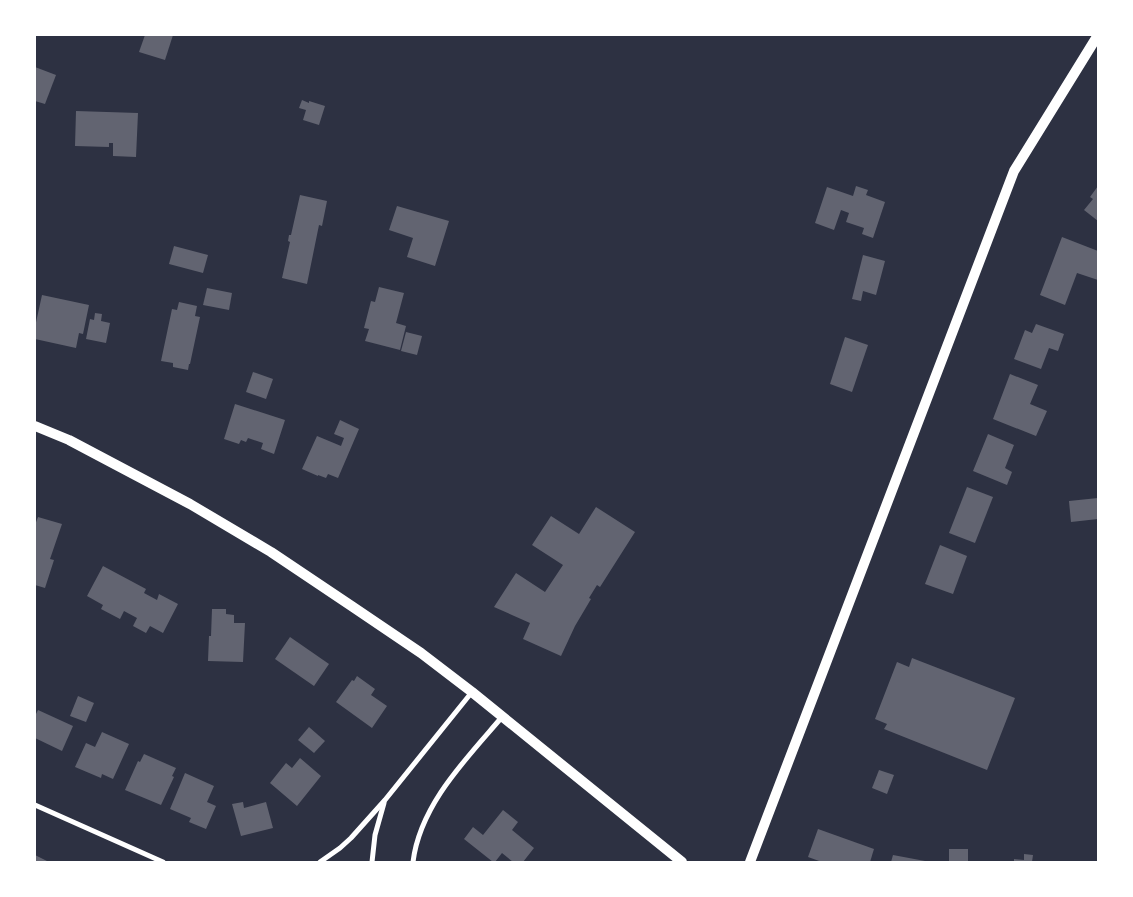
<svg xmlns="http://www.w3.org/2000/svg" width="1133" height="897" font-family="Overpass,sans-serif">
  <style>
    .building { fill: #626471 }
    .lines { fill: none; stroke-linecap: round; stroke-linejoin: round }
    .minor { stroke: #fff; stroke-width: 5 }
    .secondary { stroke: #fff; stroke-width: 10 }
  </style>
  <rect width="100%" height="100%" fill="#2d3142"/>
  <!-- building -->
  <g class="building">
    <path d="M145,35H173L165,60L139,52Z"/>
    <path d="M35,67L56,75L45,104L35,101Z"/>
    <path d="M302,100L309,103V101L325,106L319,125L303,120L306,110L299,108Z"/>
    <path d="M76,111L138,113L136,157L113,156V143H109V147L75,146Z"/>
    <path d="M856,186L868,190L866,195L885,202L873,238L862,234L864,228L846,222L849,213L841,210L834,230L815,223L827,187L853,196Z"/>
    <path d="M1098,186V221L1084,210L1093,199L1090,197Z"/>
    <path d="M300,195L327,201L322,226L319,225L307,284L282,278L290,242L288,241L289,235H291Z"/>
    <path d="M397,206L449,221L435,266L407,257L413,238L389,230Z"/>
    <path d="M1062,237L1098,251V280L1077,273L1065,305L1040,295Z"/>
    <path d="M174,246L208,255L203,273L169,264Z"/>
    <path d="M863,255L885,261L876,295L863,291L861,301L852,299Z"/>
    <path d="M379,287L404,293L396,323L406,326L400,350L365,341L369,329L364,328L371,301L375,302Z"/>
    <path d="M207,288L232,293L229,310L203,305Z"/>
    <path d="M42,295L89,305L83,334L79,333L76,348L35,339V327Z"/>
    <path d="M179,302L197,306L195,316L200,317L190,364H189L188,370L173,367V363L161,361L172,309L177,310Z"/>
    <path d="M95,313L102,314L101,321L110,323L106,343L86,339L90,319L94,320Z"/>
    <path d="M1036,324L1064,334L1058,351L1049,348L1041,369L1014,359L1025,330L1032,333Z"/>
    <path d="M406,332L422,336L417,355L401,351Z"/>
    <path d="M845,337L868,345L852,392L830,384Z"/>
    <path d="M253,372L273,379L266,399L246,392Z"/>
    <path d="M1010,374L1038,385L1030,404L1047,411L1036,436L993,419Z"/>
    <path d="M235,404L285,420L274,454L261,449L263,443L248,438L246,442L241,440L239,444L224,439Z"/>
    <path d="M340,420L359,429L338,478L328,474L326,478L318,475V476L302,469L317,436L341,446L344,438L334,434Z"/>
    <path d="M988,434L1014,445L1005,468L1012,472L1007,485L973,471Z"/>
    <path d="M967,487L993,497L975,543L949,533Z"/>
    <path d="M1098,498V519L1071,522L1069,501Z"/>
    <path d="M596,507L635,532L600,587L597,585L589,598L591,599L575,626L561,656L523,639L530,623L494,607L516,573L545,592L563,565L532,545L551,516L579,534Z"/>
    <path d="M38,517L62,524L50,559L54,560L45,588L35,585V525Z"/>
    <path d="M940,545L967,556L953,594L925,584Z"/>
    <path d="M103,566L146,589L144,593L157,600L159,594L178,604L163,633L150,626L146,633L133,626L137,618L124,611L120,619L101,609L103,605L87,596Z"/>
    <path d="M212,609H226V614L234,615V623H245L243,662L208,661L209,636H211Z"/>
    <path d="M290,637L329,664L314,686L275,659Z"/>
    <path d="M912,658L1015,698L987,770L884,729L887,724L875,719L897,662L909,667Z"/>
    <path d="M357,676L375,689L371,695L387,706L372,728L336,702L352,680L354,681Z"/>
    <path d="M78,696L94,703L86,722L70,716Z"/>
    <path d="M38,710L73,726L62,751L35,738V716Z"/>
    <path d="M309,727L325,741L314,753L298,740Z"/>
    <path d="M102,732L129,744L113,779L102,774L101,778L75,767L86,743L95,747Z"/>
    <path d="M144,754L176,768L172,776L174,777L161,805L125,790L138,761L140,762Z"/>
    <path d="M300,758L321,776L297,806L270,783L286,763L292,768Z"/>
    <path d="M879,770L894,775L887,794L872,788Z"/>
    <path d="M185,773L214,786L207,802L216,806L206,829L189,822L191,818L170,809Z"/>
    <path d="M243,802L244,808L266,802L273,828L241,836L232,804Z"/>
    <path d="M503,810L518,822L512,830L534,848L523,862H513L502,853L495,862H493L464,839L473,827L483,835Z"/>
    <path d="M818,829L874,849L870,862H822L808,857Z"/>
    <rect x="949" y="849" width="19" height="13"/>
    <path d="M1024,854L1033,855L1032,862H1014V859L1024,860Z"/>
    <path d="M35,855L49,862H35Z"/>
    <path d="M893,855L925,861V862H891Z"/>
  </g>
  <g class="lines">
    <!-- minor -->
    <g class="minor">
      <path d="M35,805L163,862"/>
      <path d="M320,862L340,848L351,838L385,800L472,692"/>
      <path d="M372,862L375,835L384,803"/>
      <path d="M413,862C420,805 466,759 502,717"/>
    </g>
    <!-- secondary -->
    <g class="secondary">
      <path d="M35,426L69,440L190,504L271,552L353,607L421,653L472,692L682,862"/>
      <path d="M750,862L1014,171L1098,35"/>
    </g>
  </g>
  <!-- border -->
  <rect width="1133" height="897" fill="none" stroke="#ffffff" stroke-width="72"/>
</svg>
